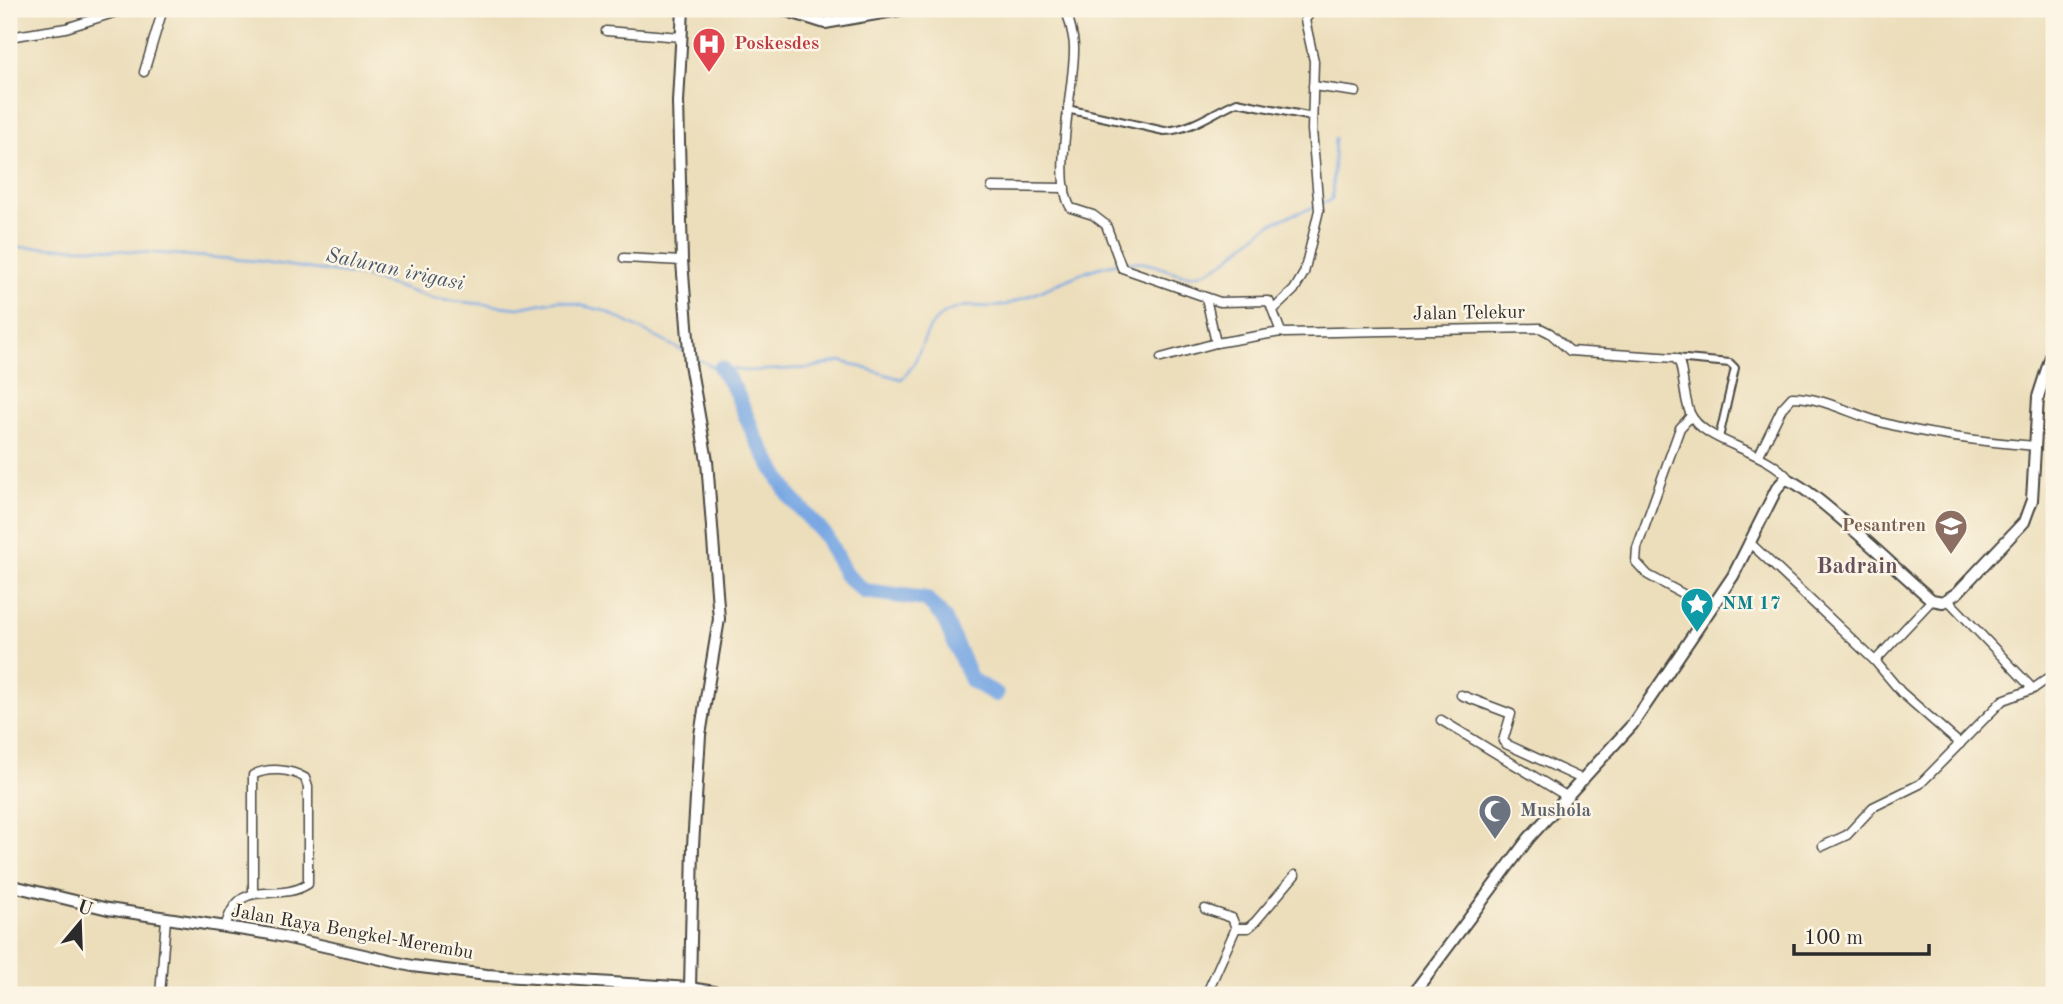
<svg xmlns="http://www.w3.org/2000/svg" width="2063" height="1004" font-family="'Old Standard TT',serif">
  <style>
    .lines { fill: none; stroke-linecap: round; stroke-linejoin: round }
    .stream { stroke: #79a8e3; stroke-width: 2.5 }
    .river { stroke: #79a8e3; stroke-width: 16 }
    .pedestrian-casing { stroke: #484641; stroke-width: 10 }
    .minor-casing { stroke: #484641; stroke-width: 11 }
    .tertiary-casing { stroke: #484641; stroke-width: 14 }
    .pedestrian { stroke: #fff; stroke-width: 6 }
    .minor { stroke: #fff; stroke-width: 8 }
    .tertiary { stroke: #fff; stroke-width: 10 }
    .labels { text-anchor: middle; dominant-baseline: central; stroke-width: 5; stroke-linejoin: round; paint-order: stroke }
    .health-label { font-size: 19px; font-weight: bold; fill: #be3a42; stroke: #fcf5e5; text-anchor: start }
    .street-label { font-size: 19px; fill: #2b2b2b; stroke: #fcf5e5 }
    .education-label { font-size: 19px; font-weight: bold; fill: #785e54; stroke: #fcf5e5; text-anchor: end }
    .culture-label { font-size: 19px; font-weight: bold; fill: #0d838f; stroke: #fcf5e5; text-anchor: start }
    .worship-label { font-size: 19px; font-weight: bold; fill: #5b616d; stroke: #fcf5e5; text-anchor: start }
    .water-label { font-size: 21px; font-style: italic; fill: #46576b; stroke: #fcf5e5 }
    .quarter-label { font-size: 23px; font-weight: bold; fill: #65505c; stroke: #fcf5e5 }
  </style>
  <rect width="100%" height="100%" fill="#fcf5e5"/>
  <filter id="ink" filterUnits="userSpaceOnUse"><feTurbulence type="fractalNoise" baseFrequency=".0143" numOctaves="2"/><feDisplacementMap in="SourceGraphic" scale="14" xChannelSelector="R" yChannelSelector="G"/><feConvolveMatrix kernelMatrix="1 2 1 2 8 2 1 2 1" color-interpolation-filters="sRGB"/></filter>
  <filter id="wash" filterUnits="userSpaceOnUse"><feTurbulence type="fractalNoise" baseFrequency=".00686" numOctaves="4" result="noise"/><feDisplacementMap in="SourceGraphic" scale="28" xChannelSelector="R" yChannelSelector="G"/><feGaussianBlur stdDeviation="1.57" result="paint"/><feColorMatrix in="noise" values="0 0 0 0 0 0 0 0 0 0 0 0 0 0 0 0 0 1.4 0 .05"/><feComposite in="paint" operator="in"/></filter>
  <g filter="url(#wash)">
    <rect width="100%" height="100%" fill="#ecdebb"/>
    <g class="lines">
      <!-- stream -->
      <g class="stream">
        <path d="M1323,203L1332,200L1335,138"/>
        <path d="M9,247L92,248L257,261L366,277L434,299L519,308L559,300L605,311L685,352"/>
        <path d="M694,357L713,367L747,371L810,368L841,361L901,379C923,362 920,328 944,314C971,299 982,311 1005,305C1049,292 1090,261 1136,262C1158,262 1177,279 1198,274C1226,267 1245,241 1268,226C1282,217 1302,212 1317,206"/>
      </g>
      <!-- river -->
      <path class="river" d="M721,368L735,390L756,439L790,497L825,535L845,574L864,591L926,599L944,618L971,680L996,694"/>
    </g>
  </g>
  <g filter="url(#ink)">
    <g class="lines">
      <defs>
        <g id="pedestrian">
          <path d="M1067,109L1164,131C1192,130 1213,112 1237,102L1313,117"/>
          <path d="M1675,358L1730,363L1735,368L1719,438"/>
        </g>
        <g id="minor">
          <path d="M1066,9C1069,22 1075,37 1074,51C1074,87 1052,179 1071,208L1093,215L1106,225L1122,268L1220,302L1269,301L1281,332L1285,333L1540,328L1550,333L1570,351L1675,358L1680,364C1684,379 1684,398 1690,413C1703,443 1766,449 1789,479"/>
          <path d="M606,31L681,37"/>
          <path d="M9,37L66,28L126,9"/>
          <path d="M144,72L163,9"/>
          <path d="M1313,86L1356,92"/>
          <path d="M992,187L1065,188"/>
          <path d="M624,258L682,261"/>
          <path d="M1206,298L1216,343"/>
          <path d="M1274,309L1294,290L1304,273L1319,210L1312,130L1314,61L1305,20L1313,9"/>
          <path d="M1161,358L1216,343L1281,332"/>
          <path d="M1691,416L1680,428L1637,548L1636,562L1648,575L1711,609"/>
          <path d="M1759,455L1782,408L1792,397C1823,397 1851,414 1880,422C1931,436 1985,442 2036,446"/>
          <path d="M1749,542L1875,661L1901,692L1960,744"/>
          <path d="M1948,600L2033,689"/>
          <path d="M1875,661L1932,600"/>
          <path d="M1461,695L1511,714L1503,741L1506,744L1584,780"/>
          <path d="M1441,720L1568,797"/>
          <path d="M1823,846L1847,835L1873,807L1920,784L2003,700L2033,689L2054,674"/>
          <path d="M1205,909L1232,918L1236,928L1206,995"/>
          <path d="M225,928C239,873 275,905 308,884V787L305,778C291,769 268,767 253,775V894"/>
          <path d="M1236,928H1248L1255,922L1295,875"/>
          <path d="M160,995L166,919"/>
        </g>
        <g id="tertiary">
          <path d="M683,9L678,102L682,261L690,364L707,461L719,619L700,735L693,846L690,988"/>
          <path d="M781,9L825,23L905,9"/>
          <path d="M9,885L108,909L271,934L412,966L487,975L690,988L733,995"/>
          <path d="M1412,995L1529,838L1632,725L1733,576L1777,488L1785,479C1806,481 1907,580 1932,600L1943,602L1957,593L2024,522L2032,500L2038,397L2054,347"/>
        </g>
      </defs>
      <!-- pedestrian casing -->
      <use href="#pedestrian" class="pedestrian-casing"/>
      <!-- minor casing -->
      <use href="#minor" class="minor-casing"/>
      <!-- tertiary casing -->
      <use href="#tertiary" class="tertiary-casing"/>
      <!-- pedestrian -->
      <use href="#pedestrian" class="pedestrian"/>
      <!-- minor -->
      <use href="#minor" class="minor"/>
      <!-- tertiary -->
      <use href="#tertiary" class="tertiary"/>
    </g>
  </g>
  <!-- icons -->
  <defs>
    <symbol id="hospital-pin" viewBox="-11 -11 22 30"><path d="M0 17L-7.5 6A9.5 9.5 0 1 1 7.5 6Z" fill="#e0444e" stroke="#fcf5e5"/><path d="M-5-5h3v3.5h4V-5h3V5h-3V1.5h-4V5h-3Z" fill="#fff"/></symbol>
    <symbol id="school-pin" viewBox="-11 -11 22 30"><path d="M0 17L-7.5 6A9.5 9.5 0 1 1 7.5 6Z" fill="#8d6e63" stroke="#fcf5e5"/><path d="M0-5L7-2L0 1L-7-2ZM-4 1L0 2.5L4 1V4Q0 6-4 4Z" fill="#fff"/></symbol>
    <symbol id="sight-pin" viewBox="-11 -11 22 30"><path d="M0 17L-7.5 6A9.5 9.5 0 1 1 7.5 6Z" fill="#0f9aa8" stroke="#fcf5e5"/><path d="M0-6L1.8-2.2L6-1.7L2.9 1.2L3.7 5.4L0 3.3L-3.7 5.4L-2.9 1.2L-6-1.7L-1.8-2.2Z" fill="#fff"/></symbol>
    <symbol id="mosque-pin" viewBox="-11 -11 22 30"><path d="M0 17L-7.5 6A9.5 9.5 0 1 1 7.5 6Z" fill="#6b7280" stroke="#fcf5e5"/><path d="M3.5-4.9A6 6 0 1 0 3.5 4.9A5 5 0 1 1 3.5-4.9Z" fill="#fff"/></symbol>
  </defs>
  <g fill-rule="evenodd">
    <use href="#hospital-pin" x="690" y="25" width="38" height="52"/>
    <use href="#school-pin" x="1932" y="507" width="38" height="52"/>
    <use href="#sight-pin" x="1678" y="585" width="38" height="52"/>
    <use href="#mosque-pin" x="1476" y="792" width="38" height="52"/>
  </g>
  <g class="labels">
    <!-- health labels -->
    <g class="health-label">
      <text x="734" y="44">Poskesdes</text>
    </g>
    <!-- street labels -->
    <g class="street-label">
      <text transform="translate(1469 314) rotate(-1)">Jalan Telekur</text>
      <text transform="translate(352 933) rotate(10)">Jalan Raya Bengkel-Merembu</text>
    </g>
    <!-- education labels -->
    <g class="education-label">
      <text x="1926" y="526">Pesantren</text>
    </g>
    <!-- culture labels -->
    <g class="culture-label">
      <text x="1722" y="604">NM 17</text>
    </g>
    <!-- worship labels -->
    <g class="worship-label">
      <text x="1520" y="811">Mushola</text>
    </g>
    <!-- water labels -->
    <g class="water-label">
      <text transform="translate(395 270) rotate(12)">Saluran irigasi</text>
    </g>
    <!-- quarter labels -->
    <g class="quarter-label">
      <text x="1857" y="566">Badrain</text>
    </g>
  </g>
  <!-- margin -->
  <rect width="2063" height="1004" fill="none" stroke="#fcf5e5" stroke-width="35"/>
  <!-- north arrow -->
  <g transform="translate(80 923) rotate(19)" stroke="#fcf5e5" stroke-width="5" paint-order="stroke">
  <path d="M0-5L12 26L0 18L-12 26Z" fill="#2b2b2b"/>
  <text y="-10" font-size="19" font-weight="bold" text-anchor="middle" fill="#2b2b2b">U</text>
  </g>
  <!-- scale -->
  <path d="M1794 944v10h135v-10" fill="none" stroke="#2b2b2b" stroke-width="3.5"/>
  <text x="1804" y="944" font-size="21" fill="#2b2b2b" stroke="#fcf5e5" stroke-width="5" paint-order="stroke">100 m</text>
</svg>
